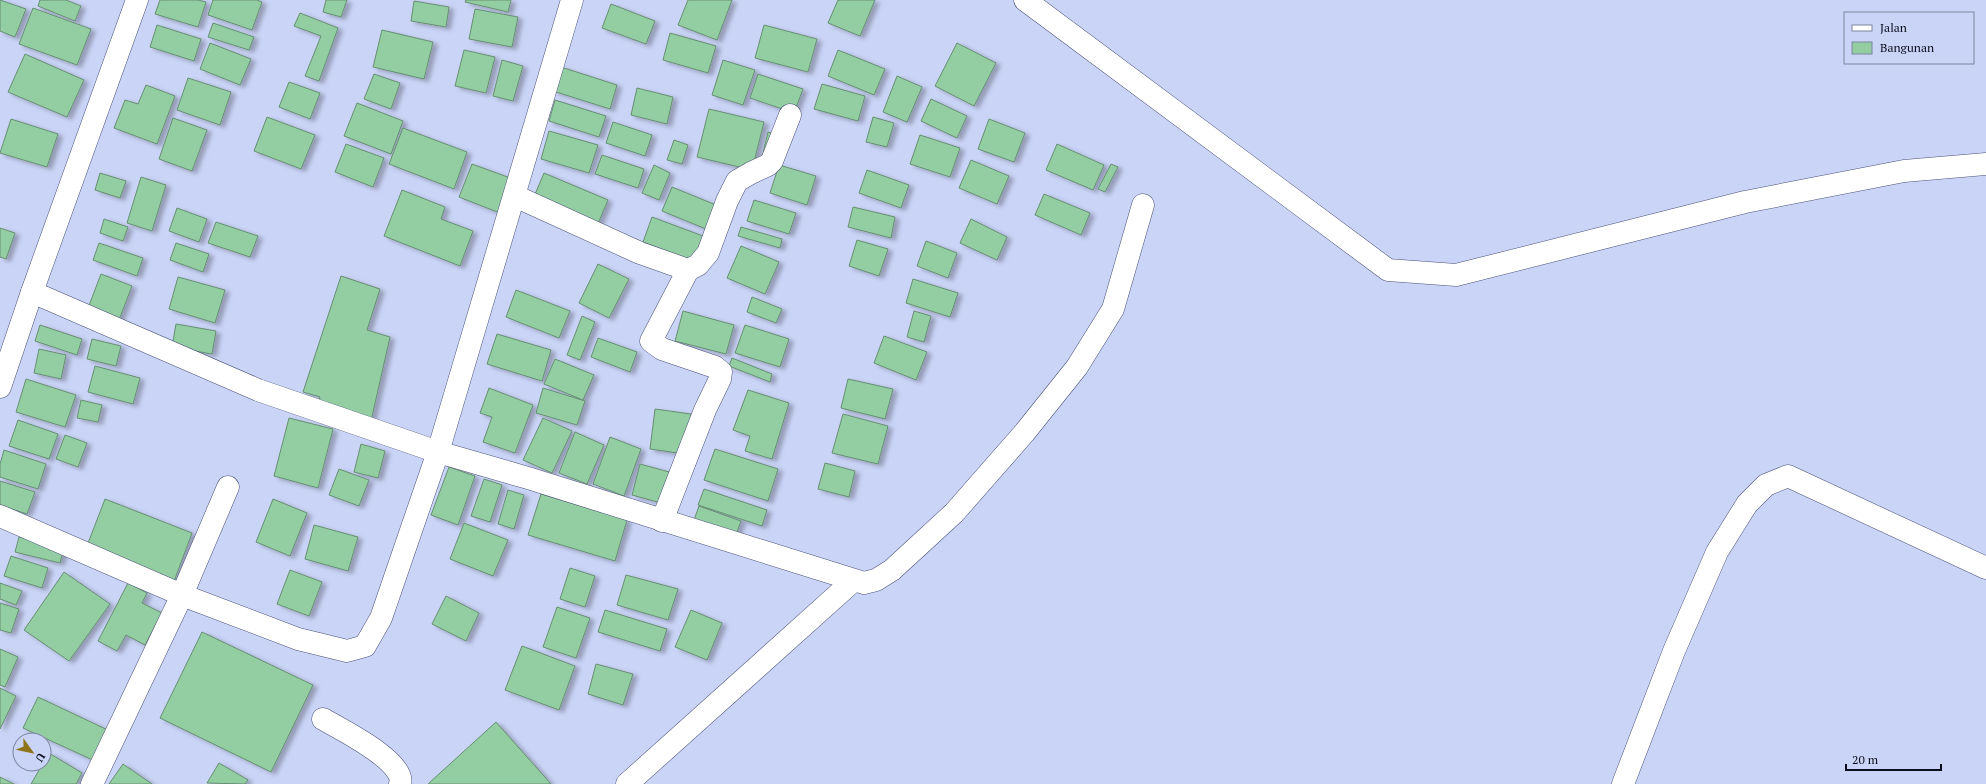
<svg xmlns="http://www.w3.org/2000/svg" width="1986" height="784" font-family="'PT Serif',serif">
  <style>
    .building { fill: #93cea3; stroke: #668e71; filter: url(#shadow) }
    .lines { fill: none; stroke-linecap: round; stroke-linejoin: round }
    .minor-casing { stroke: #495277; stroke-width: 23 }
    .minor { stroke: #fff; stroke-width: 22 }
  </style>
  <defs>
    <filter id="shadow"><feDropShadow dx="4.5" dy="2.5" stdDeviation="2" flood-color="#0004"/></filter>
  </defs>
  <rect width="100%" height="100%" fill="#cad4f7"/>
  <!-- building -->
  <g class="building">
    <path d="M0,0L26,9L15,37L0,31Z"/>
    <path d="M40,0H66L81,6L75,21L38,6Z"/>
    <path d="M160,0H198L206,2L198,27L155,14Z"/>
    <path d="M213,0H257L262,2L252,30L208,15Z"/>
    <path d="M326,0H347L341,17L323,12Z"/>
    <path d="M466,0H511L508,12L465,2Z"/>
    <path d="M688,0H732L717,40L678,25Z"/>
    <path d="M838,0H875L860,36L828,23Z"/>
    <path d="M414,1L449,7L446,27L411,21Z"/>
    <path d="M611,4L655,21L646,44L602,28Z"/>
    <path d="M33,8L91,29L77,65L19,44Z"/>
    <path d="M475,9L518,17L512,47L469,39Z"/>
    <path d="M300,13L338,28L319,81L305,76L321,36L294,26Z"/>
    <path d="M213,23L254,37L249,50L208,37Z"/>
    <path d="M157,25L201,39L194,61L150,47Z"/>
    <path d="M764,25L817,39L808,72L755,58Z"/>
    <path d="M382,30L433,42L424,79L373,67Z"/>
    <path d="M670,33L716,46L708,73L663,60Z"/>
    <path d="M210,43L251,59L240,85L200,69Z"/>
    <path d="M957,43L996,63L974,106L935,86Z"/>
    <path d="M464,50L495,57L486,93L455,86Z"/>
    <path d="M838,50L885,69L874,95L828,76Z"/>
    <path d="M25,54L84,80L67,117L8,92Z"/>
    <path d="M502,60L523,66L513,101L493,96Z"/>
    <path d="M723,60L755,70L743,105L712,95Z"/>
    <path d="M561,67L617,85L610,109L553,91Z"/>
    <path d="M374,74L400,83L391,109L364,99Z"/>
    <path d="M758,74L803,89L794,113L750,98Z"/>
    <path d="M897,76L922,87L907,122L883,112Z"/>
    <path d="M188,78L231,92L220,125L177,110Z"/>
    <path d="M289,82L320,93L310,119L279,107Z"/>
    <path d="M822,84L865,96L858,121L814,109Z"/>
    <path d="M146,85L175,96L157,144L114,128L125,100L138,104Z"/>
    <path d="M637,88L673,97L667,124L631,115Z"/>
    <path d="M931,99L967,116L957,138L921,121Z"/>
    <path d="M555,100L606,116L599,137L549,121Z"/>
    <path d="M357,103L403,121L391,154L344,136Z"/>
    <path d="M709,109L764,122L752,170L697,157Z"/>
    <path d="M267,117L315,135L301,169L254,151Z"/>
    <path d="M873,117L894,123L887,147L866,142Z"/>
    <path d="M173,118L207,130L192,171L159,159Z"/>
    <path d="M11,119L58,134L47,167L0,153Z"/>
    <path d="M989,119L1025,133L1014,162L978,149Z"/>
    <path d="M613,122L652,135L645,156L606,143Z"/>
    <path d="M403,128L467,152L454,189L389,164Z"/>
    <path d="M549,131L598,145L589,173L541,159Z"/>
    <path d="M768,132L778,135L773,156L763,153Z"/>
    <path d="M920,135L960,148L950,177L910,164Z"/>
    <path d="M674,140L688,145L682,164L667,160Z"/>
    <path d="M346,144L384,158L373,187L335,172Z"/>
    <path d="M1057,144L1104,165L1093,190L1046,170Z"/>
    <path d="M602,155L644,169L638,188L595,174Z"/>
    <path d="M971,160L1009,176L997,204L959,188Z"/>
    <path d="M472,164L513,179L500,213L459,197Z"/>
    <path d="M1111,164L1118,167L1105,192L1098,189Z"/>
    <path d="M654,165L670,173L659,200L642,193Z"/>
    <path d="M779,165L816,176L807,205L770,193Z"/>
    <path d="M867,170L909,185L901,208L859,193Z"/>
    <path d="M100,173L126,181L120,198L95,190Z"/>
    <path d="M544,173L608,200L597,226L533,199Z"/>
    <path d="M141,177L166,185L152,231L127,223Z"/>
    <path d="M672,187L716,205L706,229L662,211Z"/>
    <path d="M402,190L445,207L441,219L473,231L460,266L384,236Z"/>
    <path d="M1044,194L1090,213L1081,235L1035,215Z"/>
    <path d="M754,200L796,213L789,234L747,221Z"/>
    <path d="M853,207L895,217L891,238L848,227Z"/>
    <path d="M177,208L207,219L199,242L169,231Z"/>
    <path d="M652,217L703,236L694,261L643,242Z"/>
    <path d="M104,219L128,227L123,241L100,233Z"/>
    <path d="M971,219L1007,237L997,260L960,243Z"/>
    <path d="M216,222L258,236L250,257L208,243Z"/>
    <path d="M741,227L782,239L780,248L738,236Z"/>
    <path d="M0,228L15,233L6,259L0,257Z"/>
    <path d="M857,240L888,249L879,276L849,266Z"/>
    <path d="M926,241L957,253L948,278L917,266Z"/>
    <path d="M99,243L143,258L137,276L93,260Z"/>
    <path d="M176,243L209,254L203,272L170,260Z"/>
    <path d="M741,246L779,262L765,294L727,278Z"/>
    <path d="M598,264L629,279L609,318L579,303Z"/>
    <path d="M101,274L132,286L119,320L88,308Z"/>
    <path d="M341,276L380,289L367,330L390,337L371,421L317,408L320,397L303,392Z"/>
    <path d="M178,277L225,290L215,323L169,309Z"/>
    <path d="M913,279L958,293L950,317L906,303Z"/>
    <path d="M516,290L570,311L559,338L506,317Z"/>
    <path d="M752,297L782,309L776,323L747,312Z"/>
    <path d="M683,311L734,325L726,354L675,341Z"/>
    <path d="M914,311L931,316L924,342L907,337Z"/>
    <path d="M582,316L595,322L580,360L567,355Z"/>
    <path d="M176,324L216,331L212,354L172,347Z"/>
    <path d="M40,325L82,339L77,355L35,341Z"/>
    <path d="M745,325L789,339L780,367L735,353Z"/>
    <path d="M497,334L551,350L542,381L487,364Z"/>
    <path d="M884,336L927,352L916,380L874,363Z"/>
    <path d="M598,338L637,352L630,372L591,357Z"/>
    <path d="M92,339L121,346L116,366L87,359Z"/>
    <path d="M39,349L66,355L61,379L34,373Z"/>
    <path d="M732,358L772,374L770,382L729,366Z"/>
    <path d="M555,359L594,375L583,400L544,384Z"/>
    <path d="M95,366L140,378L133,404L88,392Z"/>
    <path d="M26,379L76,395L65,427L16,412Z"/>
    <path d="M848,379L893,389L885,419L841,408Z"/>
    <path d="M489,388L533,405L515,453L483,442L492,417L480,413Z"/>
    <path d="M543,388L585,401L577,425L536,413Z"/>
    <path d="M748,390L789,403L772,459L745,451L750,436L733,430Z"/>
    <path d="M81,400L102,405L98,422L77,418Z"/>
    <path d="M655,409L691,414L685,454L650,449Z"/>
    <path d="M843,414L888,426L878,464L832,453Z"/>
    <path d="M289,418L333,429L318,488L274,476Z"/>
    <path d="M543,418L572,431L552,473L523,460Z"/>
    <path d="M18,420L58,434L49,459L9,446Z"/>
    <path d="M575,432L604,445L587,484L559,473Z"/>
    <path d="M65,435L87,443L78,467L56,459Z"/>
    <path d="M610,437L641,449L624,496L593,484Z"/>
    <path d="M361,444L385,451L378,478L354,472Z"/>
    <path d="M715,449L778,469L768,501L704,480Z"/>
    <path d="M4,450L46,464L38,489L0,477V464Z"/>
    <path d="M825,463L855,471L849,497L818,489Z"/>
    <path d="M640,464L673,473L665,504L632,495Z"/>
    <path d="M449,467L475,476L458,525L431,515Z"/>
    <path d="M339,469L369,480L359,506L329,495Z"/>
    <path d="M484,479L502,485L490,522L471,516Z"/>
    <path d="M0,481L35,492L27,514L0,505Z"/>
    <path d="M704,489L767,510L762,526L698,505Z"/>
    <path d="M508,490L524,495L514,529L498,524Z"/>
    <path d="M541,494L627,520L615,561L528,535Z"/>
    <path d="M105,499L192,533L173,584L85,551Z"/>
    <path d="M273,499L307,513L290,556L256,542Z"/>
    <path d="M699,506L741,521L736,535L694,520Z"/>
    <path d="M464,523L508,540L493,576L450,559Z"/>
    <path d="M314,525L358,537L348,571L305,559Z"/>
    <path d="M19,537L64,548L60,563L15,552Z"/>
    <path d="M11,556L48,568L42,588L4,576Z"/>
    <path d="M570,568L595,576L585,607L560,599Z"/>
    <path d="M290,570L322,582L309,616L277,604Z"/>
    <path d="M64,572L110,604L69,661L24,630Z"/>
    <path d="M626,575L678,589L668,620L617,605Z"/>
    <path d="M0,583L22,591L16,605L0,599Z"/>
    <path d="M128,583L147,593L142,603L162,613L145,645L126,635L117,651L98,641Z"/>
    <path d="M446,596L479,613L466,641L432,624Z"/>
    <path d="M0,603L19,609L11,633L0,630Z"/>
    <path d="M557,607L590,618L576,658L543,647Z"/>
    <path d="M605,610L667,629L660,651L598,632Z"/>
    <path d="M691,610L722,623L707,660L675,647Z"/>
    <path d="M202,632L313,685L271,772L160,718Z"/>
    <path d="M522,646L575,666L559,710L505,690Z"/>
    <path d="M0,649L18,657L5,687L0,685Z"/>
    <path d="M596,664L633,674L623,705L588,694Z"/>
    <path d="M0,688L16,696L0,729Z"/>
    <path d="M38,697L112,732L97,762L23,728Z"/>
    <path d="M496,722L551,784H428Z"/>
    <path d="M49,753L82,773L76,784H31Z"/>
    <path d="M219,763L248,780L245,784L207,783Z"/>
    <path d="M123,764L152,784H109Z"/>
    <path d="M0,777L14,784H0Z"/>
  </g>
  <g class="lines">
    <defs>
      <g id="minor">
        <path d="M1025,0L1388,270L1456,275L1745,202L1904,171L1986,164"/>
        <path d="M515,196L640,253L688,270"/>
        <path d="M32,292L258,390L438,452L528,478L864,583L876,580L892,570L954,513L1025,432L1077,367L1113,309L1143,205"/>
        <path d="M0,387L32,292L137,0"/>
        <path d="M0,516L182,595L298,639L347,651L365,646L381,618L438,452L572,0"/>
        <path d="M662,521L705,410L720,379L721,372L715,367L662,349L651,341L688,270L698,265L708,253L727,201L737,181L751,173L768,165L772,161L790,115"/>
        <path d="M323,719C340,729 407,762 400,784"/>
        <path d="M92,784L182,595L228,487"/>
        <path d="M627,784L853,581"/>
        <path d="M1623,784L1674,651L1717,552L1747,504L1766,485L1788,476L1986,568"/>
      </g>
    </defs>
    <!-- minor casing -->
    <use href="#minor" class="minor-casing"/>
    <!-- minor -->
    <use href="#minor" class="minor"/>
  </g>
  <!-- legend -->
  <rect x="1844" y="12" width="130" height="52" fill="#cad4f7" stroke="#7d849f"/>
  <rect x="1852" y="25" width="20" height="6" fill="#ffffff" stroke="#7d849f"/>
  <text x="1880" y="32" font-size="12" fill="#090d1b">Jalan</text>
  <rect x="1852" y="42" width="20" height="12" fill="#93cea3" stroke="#7d849f"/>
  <text x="1880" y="52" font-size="12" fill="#090d1b">Bangunan</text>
  <!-- north arrow -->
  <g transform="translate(32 752) rotate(123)"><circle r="19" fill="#cad4f7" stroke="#7d849f"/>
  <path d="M0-3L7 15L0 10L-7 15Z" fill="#8e751a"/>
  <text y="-6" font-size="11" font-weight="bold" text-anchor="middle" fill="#090d1b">U</text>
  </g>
  <!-- scale -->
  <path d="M1846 764v6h95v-6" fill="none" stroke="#090d1b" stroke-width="2"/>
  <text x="1852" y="764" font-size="12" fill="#090d1b" stroke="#cad4f7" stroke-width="3" paint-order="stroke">20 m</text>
</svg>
